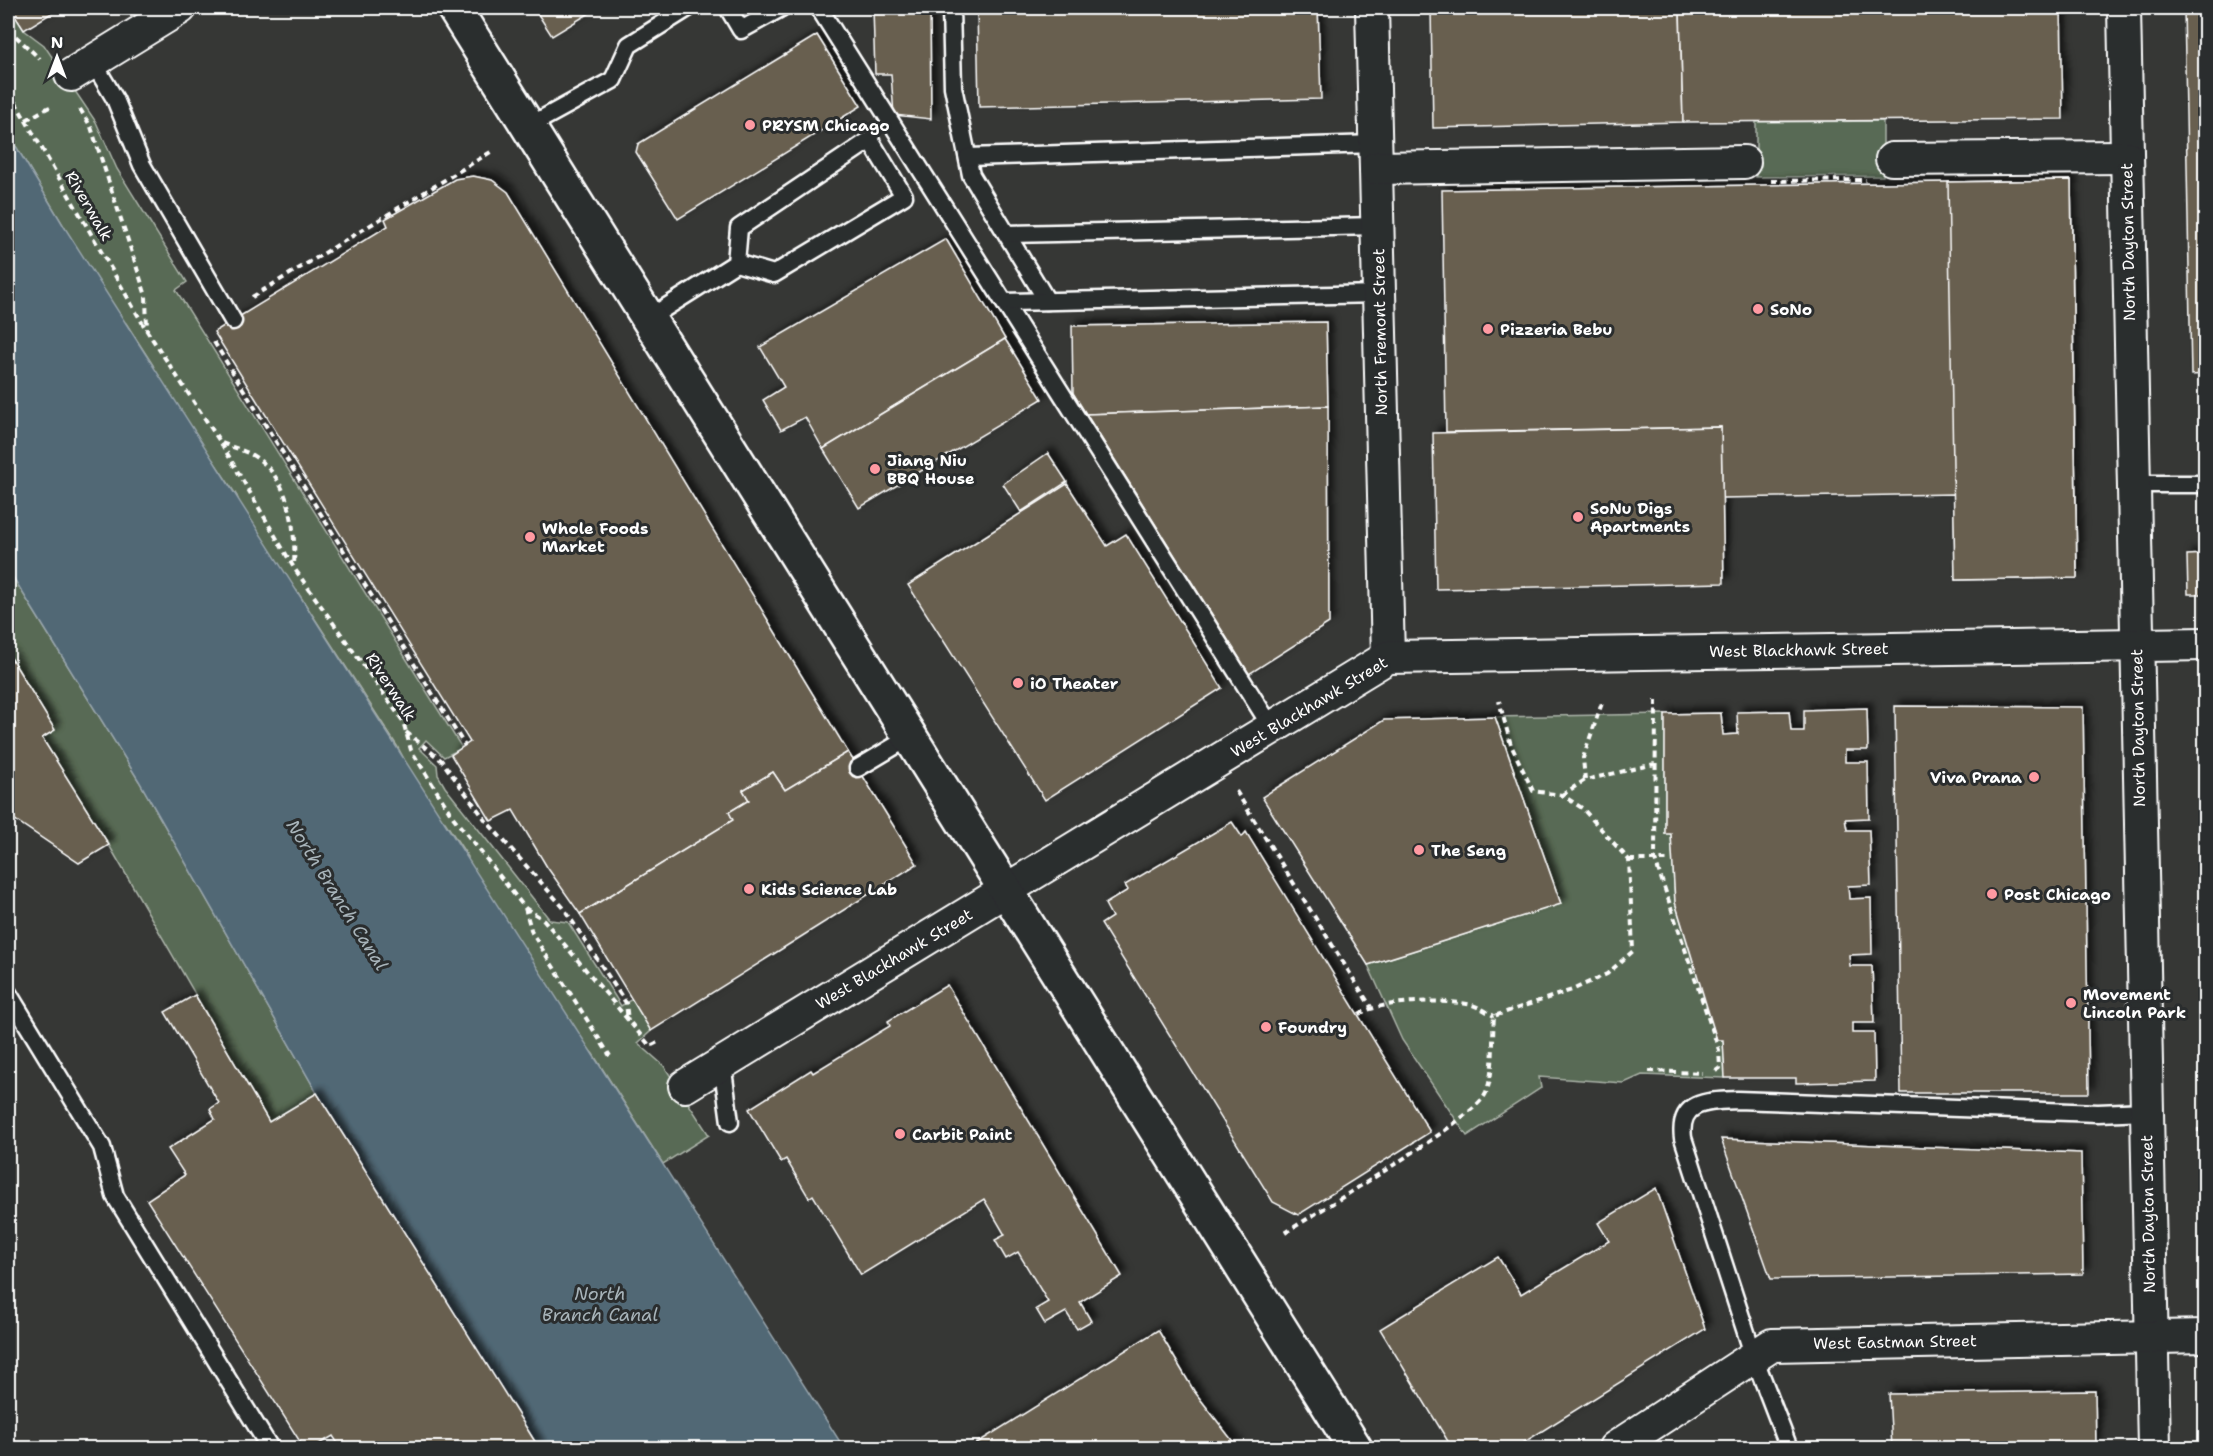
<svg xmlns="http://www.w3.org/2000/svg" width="2213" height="1456" font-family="'Shantell Sans',sans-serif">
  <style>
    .green { fill: #586a54; stroke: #acb4aa; stroke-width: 1.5 }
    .water { fill: #516875; stroke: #97a4ac; stroke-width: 1.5 }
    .building { fill: #675e4f; stroke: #fff; stroke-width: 1.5; filter: url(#shadow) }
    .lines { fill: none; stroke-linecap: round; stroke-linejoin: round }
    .service-casing { stroke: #fff; stroke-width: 21 }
    .minor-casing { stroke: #fff; stroke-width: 36 }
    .tertiary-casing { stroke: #fff; stroke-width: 38 }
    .path { stroke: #fff; stroke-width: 4; stroke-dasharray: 6 4.5; stroke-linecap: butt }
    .service { stroke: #2a2d2e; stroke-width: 16 }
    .minor { stroke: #2a2d2e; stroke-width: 32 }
    .tertiary { stroke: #2a2d2e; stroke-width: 33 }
    .poi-dot { fill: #ff9aa2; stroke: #2a2d2e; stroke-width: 2 }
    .labels { text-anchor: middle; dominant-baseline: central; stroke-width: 6; stroke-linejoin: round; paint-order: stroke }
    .poi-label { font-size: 16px; font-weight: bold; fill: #fff; stroke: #2a2d2e; text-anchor: start }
    .street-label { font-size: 16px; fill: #fff; stroke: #2a2d2e }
    .water-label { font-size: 18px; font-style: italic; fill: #a8b4ba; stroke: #2a2d2e }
  </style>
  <defs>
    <filter id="shadow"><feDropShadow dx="5.5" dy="-5.5" stdDeviation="3" flood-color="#0009"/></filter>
  </defs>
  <rect width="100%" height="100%" fill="#363735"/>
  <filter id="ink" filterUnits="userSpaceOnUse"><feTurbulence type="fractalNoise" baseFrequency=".0167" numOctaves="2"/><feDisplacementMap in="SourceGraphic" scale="12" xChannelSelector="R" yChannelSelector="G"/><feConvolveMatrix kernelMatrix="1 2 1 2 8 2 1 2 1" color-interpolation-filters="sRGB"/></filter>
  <g filter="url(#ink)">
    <!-- green -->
    <g class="green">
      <path d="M8,8H10L24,30L44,45L96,122L117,169L187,282L176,290L462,748L444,757L426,740L419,748L437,765L438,775L445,787L550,920L568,922L621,1006L632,999L651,1031L638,1043L664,1066L709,1135L663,1164L593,1054L470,921L468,857L445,822L404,812V759L397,746L297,591L263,572L237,496L213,460L179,442L153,365L126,323L91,303L65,228L8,133Z"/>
      <path d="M1883,121V176L1756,177V122Z"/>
      <path d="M8,569L139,781L317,1093L269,1122L109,845L42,738L54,730L8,653Z"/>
      <path d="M1665,714V833L1671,834L1675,902L1717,1040H1723L1725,1078L1642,1075L1624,1083L1539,1077L1541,1088L1467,1136L1402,1040L1368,965L1561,904L1495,717Z"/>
    </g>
    <!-- water -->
    <path class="water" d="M8,133L65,228L844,1448H539L317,1093L139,781L8,569Z"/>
    <!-- building -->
    <g class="building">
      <path d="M10,8H60L24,30Z"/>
      <path d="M534,8H598L552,36Z"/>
      <path d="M873,8H930L931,119L894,115L891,74H875Z"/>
      <path d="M977,8H1318L1321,99L979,107Z"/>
      <path d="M1431,8H1680L1683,122L1433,128Z"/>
      <path d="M1680,8H2061L2063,119L1683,122Z"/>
      <path d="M2184,8H2206V374L2191,375Z"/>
      <path d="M817,35L861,106L678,219L636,152L638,144Z"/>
      <path d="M473,176L492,180L508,192L848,752L785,790L773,772L743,790L749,800L729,812L733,820L580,914L547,867L513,810L491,821L451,755L470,742L214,332L388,226L385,219L455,179Z"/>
      <path d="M2071,180L2077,578L1955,580L1954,494L1722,498L1721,427L1446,432L1442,190Z"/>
      <path d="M2071,180L2077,578L1955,580L1948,182Z"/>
      <path d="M946,239L1005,339L823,449L805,417L781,430L763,400L784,387L760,347Z"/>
      <path d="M1326,322L1328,406L1086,414L1073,393L1072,326Z"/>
      <path d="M1005,339L1042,399L859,508L823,449Z"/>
      <path d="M1328,406L1329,623L1249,674L1086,414Z"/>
      <path d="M1721,427L1724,583L1436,589L1433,433Z"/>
      <path d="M1048,453L1067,482L1021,512L1003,484Z"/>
      <path d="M1067,484L1107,546L1126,534L1222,688L1045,800L908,585Z"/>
      <path d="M2206,554V594H2188L2187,555Z"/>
      <path d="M8,653L55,730L42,738L109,845L79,863L8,815Z"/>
      <path d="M1895,706L2083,707L2089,1093H1901Z"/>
      <path d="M1867,708L1868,750H1845V762H1868L1869,818L1845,819L1847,830H1869L1871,885L1848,886L1849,899L1871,898L1872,954L1849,955L1850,966H1872L1874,1023H1852V1033H1874L1875,1081L1796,1083V1078H1725L1723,1040H1717L1675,902L1671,834H1665V714L1721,713L1723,735L1738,734L1737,712L1789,711L1791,731H1804V710Z"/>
      <path d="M1495,717L1561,904L1368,965L1262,797L1384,720Z"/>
      <path d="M848,752L917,864L651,1031L580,914L733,820L729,812L749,800L743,790L773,772L785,790Z"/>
      <path d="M1232,822L1242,837L1246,832L1430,1132L1298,1215L1273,1202L1101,924L1112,917L1105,904L1128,890L1125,885Z"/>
      <path d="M947,985L1122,1276L1080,1302L1091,1321L1077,1329L1066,1312L1045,1324L1036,1309L1048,1302L1018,1252L1006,1259L995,1240L1005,1235L984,1199L861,1275L813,1195L809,1198L786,1159L781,1162L749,1109L811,1070L813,1073L890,1026L888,1021Z"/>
      <path d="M195,995L269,1122L317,1093L539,1448H341L333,1436L312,1448H304L147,1200L185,1175L168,1149L215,1119L210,1109L219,1103L165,1012Z"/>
      <path d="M1721,1139L2081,1153L2083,1274L1771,1279Z"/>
      <path d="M1656,1188L1705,1329L1515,1448H1452L1380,1329L1498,1257L1521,1294L1609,1241L1598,1223Z"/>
      <path d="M1158,1330L1194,1391L1238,1448H969Z"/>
      <path d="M2095,1391L2096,1448H1892L1889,1394Z"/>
    </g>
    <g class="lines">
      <defs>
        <g id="service">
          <path d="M728,8L741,30L781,8"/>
          <path d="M819,8L1272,728"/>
          <path d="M951,8L953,87L971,175L1047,301"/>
          <path d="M93,62L115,99L142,165L233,321"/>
          <path d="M529,126L613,80L629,45L688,8"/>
          <path d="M968,157L1376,144"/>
          <path d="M1007,234L1378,226"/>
          <path d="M1004,302L1380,294"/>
          <path d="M649,318L736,263L774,274L904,196L870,140L739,228L736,263"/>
          <path d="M2133,484H2206"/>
          <path d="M858,768L910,737"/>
          <path d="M8,993L102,1147L115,1196L270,1448"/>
          <path d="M722,1063L730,1122"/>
          <path d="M1789,1448L1754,1357L1683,1138C1678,1100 1709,1101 1737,1100L2098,1113L2146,1111"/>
        </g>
        <g id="minor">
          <path d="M1372,8L1388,657"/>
          <path d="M2124,8L2154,1448"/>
          <path d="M71,75L180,8"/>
          <path d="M1892,159L2126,157"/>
          <path d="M1376,168L1744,162"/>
          <path d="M685,1086L1388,657L2206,644"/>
          <path d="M1615,1448L1772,1345L2206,1336"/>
        </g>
        <path id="tertiary" d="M454,8L1355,1448"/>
      </defs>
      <!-- service casing -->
      <use href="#service" class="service-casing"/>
      <!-- minor casing -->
      <use href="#minor" class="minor-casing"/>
      <!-- tertiary casing -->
      <use href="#tertiary" class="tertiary-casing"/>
      <!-- path -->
      <g class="path">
        <path d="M8,29L40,59"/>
        <path d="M10,93L147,331L221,443L294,568L403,721L411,750L453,817L525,908L532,933L610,1056"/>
        <path d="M80,109L91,127L146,296L147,330"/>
        <path d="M26,120L53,105"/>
        <path d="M1771,181L1866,180"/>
        <path d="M252,297L494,150"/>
        <path d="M214,342L465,746"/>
        <path d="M222,443C232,447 243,450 252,455C290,477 296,527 294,566"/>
        <path d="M1656,700L1655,860L1719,1050L1720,1068L1713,1073"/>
        <path d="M406,732L441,760L487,822L563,907L626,1003L628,1021"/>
        <path d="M1585,780L1583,758L1603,700"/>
        <path d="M1236,791L1371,1007"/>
        <path d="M1562,795L1585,780L1655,764"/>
        <path d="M1629,860H1671"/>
        <path d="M525,908L543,919L650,1046L658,1042"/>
        <path d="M1359,1014C1383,1000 1445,999 1472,1005C1479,1007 1487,1012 1494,1016"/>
        <path d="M1649,1071L1702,1073"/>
        <path d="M2197,1130H2206"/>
        <path d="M1285,1233C1318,1211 1475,1120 1486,1093C1495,1069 1492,1041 1494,1016L1572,990L1607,974L1633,951L1629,860L1582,808L1562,795L1533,791L1511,745L1499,701"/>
      </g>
      <!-- service -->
      <use href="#service" class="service"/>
      <!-- minor -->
      <use href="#minor" class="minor"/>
      <!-- tertiary -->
      <use href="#tertiary" class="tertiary"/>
    </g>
  </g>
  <!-- markers -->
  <g class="poi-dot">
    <circle cx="750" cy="125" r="6"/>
    <circle cx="1758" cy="309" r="6"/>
    <circle cx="1488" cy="329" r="6"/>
    <circle cx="875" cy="469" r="6"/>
    <circle cx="1578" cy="517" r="6"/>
    <circle cx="530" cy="537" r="6"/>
    <circle cx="1018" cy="683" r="6"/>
    <circle cx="2034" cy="777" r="6"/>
    <circle cx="1419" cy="850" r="6"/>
    <circle cx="749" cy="889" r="6"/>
    <circle cx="1992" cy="894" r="6"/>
    <circle cx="2071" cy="1003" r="6"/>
    <circle cx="1266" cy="1027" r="6"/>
    <circle cx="900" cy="1134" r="6"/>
  </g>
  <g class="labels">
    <!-- poi labels -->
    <g class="poi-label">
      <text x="762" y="125">PRYSM Chicago</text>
      <text x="1770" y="309">SoNo</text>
      <text x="1500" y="329">Pizzeria Bebu</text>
      <text x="887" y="460">Jiang Niu<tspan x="887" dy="18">BBQ House</tspan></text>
      <text x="1590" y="508">SoNu Digs<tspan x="1590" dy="18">Apartments</tspan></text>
      <text x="542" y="528">Whole Foods<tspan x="542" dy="18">Market</tspan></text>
      <text x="1030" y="683">iO Theater</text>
      <text x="2022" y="777" text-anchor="end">Viva Prana</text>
      <text x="1431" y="850">The Seng</text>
      <text x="761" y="889">Kids Science Lab</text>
      <text x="2004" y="894">Post Chicago</text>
      <text x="2083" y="994">Movement<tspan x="2083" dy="18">Lincoln Park</tspan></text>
      <text x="1278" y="1027">Foundry</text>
      <text x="912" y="1134">Carbit Paint</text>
    </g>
    <!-- street labels -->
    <g class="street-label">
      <text transform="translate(89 206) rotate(60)">Riverwalk</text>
      <text transform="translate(2128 242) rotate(-91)">North Dayton Street</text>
      <text transform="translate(1380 332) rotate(-91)">North Fremont Street</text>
      <text transform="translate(1799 650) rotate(-1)">West Blackhawk Street</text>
      <text transform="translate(391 687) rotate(57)">Riverwalk</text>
      <text transform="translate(1309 707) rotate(-31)">West Blackhawk Street</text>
      <text transform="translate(2138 728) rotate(-91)">North Dayton Street</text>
      <text transform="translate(894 959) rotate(-31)">West Blackhawk Street</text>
      <text transform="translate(2148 1214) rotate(-91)">North Dayton Street</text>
      <text transform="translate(1895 1342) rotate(-1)">West Eastman Street</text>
    </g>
    <!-- water labels -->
    <g class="water-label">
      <text transform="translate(337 895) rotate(58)">North Branch Canal</text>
      <text x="600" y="1294">North<tspan x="600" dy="21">Branch Canal</tspan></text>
    </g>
  </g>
  <!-- margin -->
  <rect width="2213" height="1456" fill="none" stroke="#2a2d2e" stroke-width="30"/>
  <rect x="15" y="15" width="2183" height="1426" fill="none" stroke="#fff" stroke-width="2" filter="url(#ink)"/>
  <!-- north arrow -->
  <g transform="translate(57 57)" stroke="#2a2d2e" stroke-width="4.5" paint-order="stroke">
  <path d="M0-4.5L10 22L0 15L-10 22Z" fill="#ffffff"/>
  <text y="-9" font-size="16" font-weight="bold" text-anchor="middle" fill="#ffffff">N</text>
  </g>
</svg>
